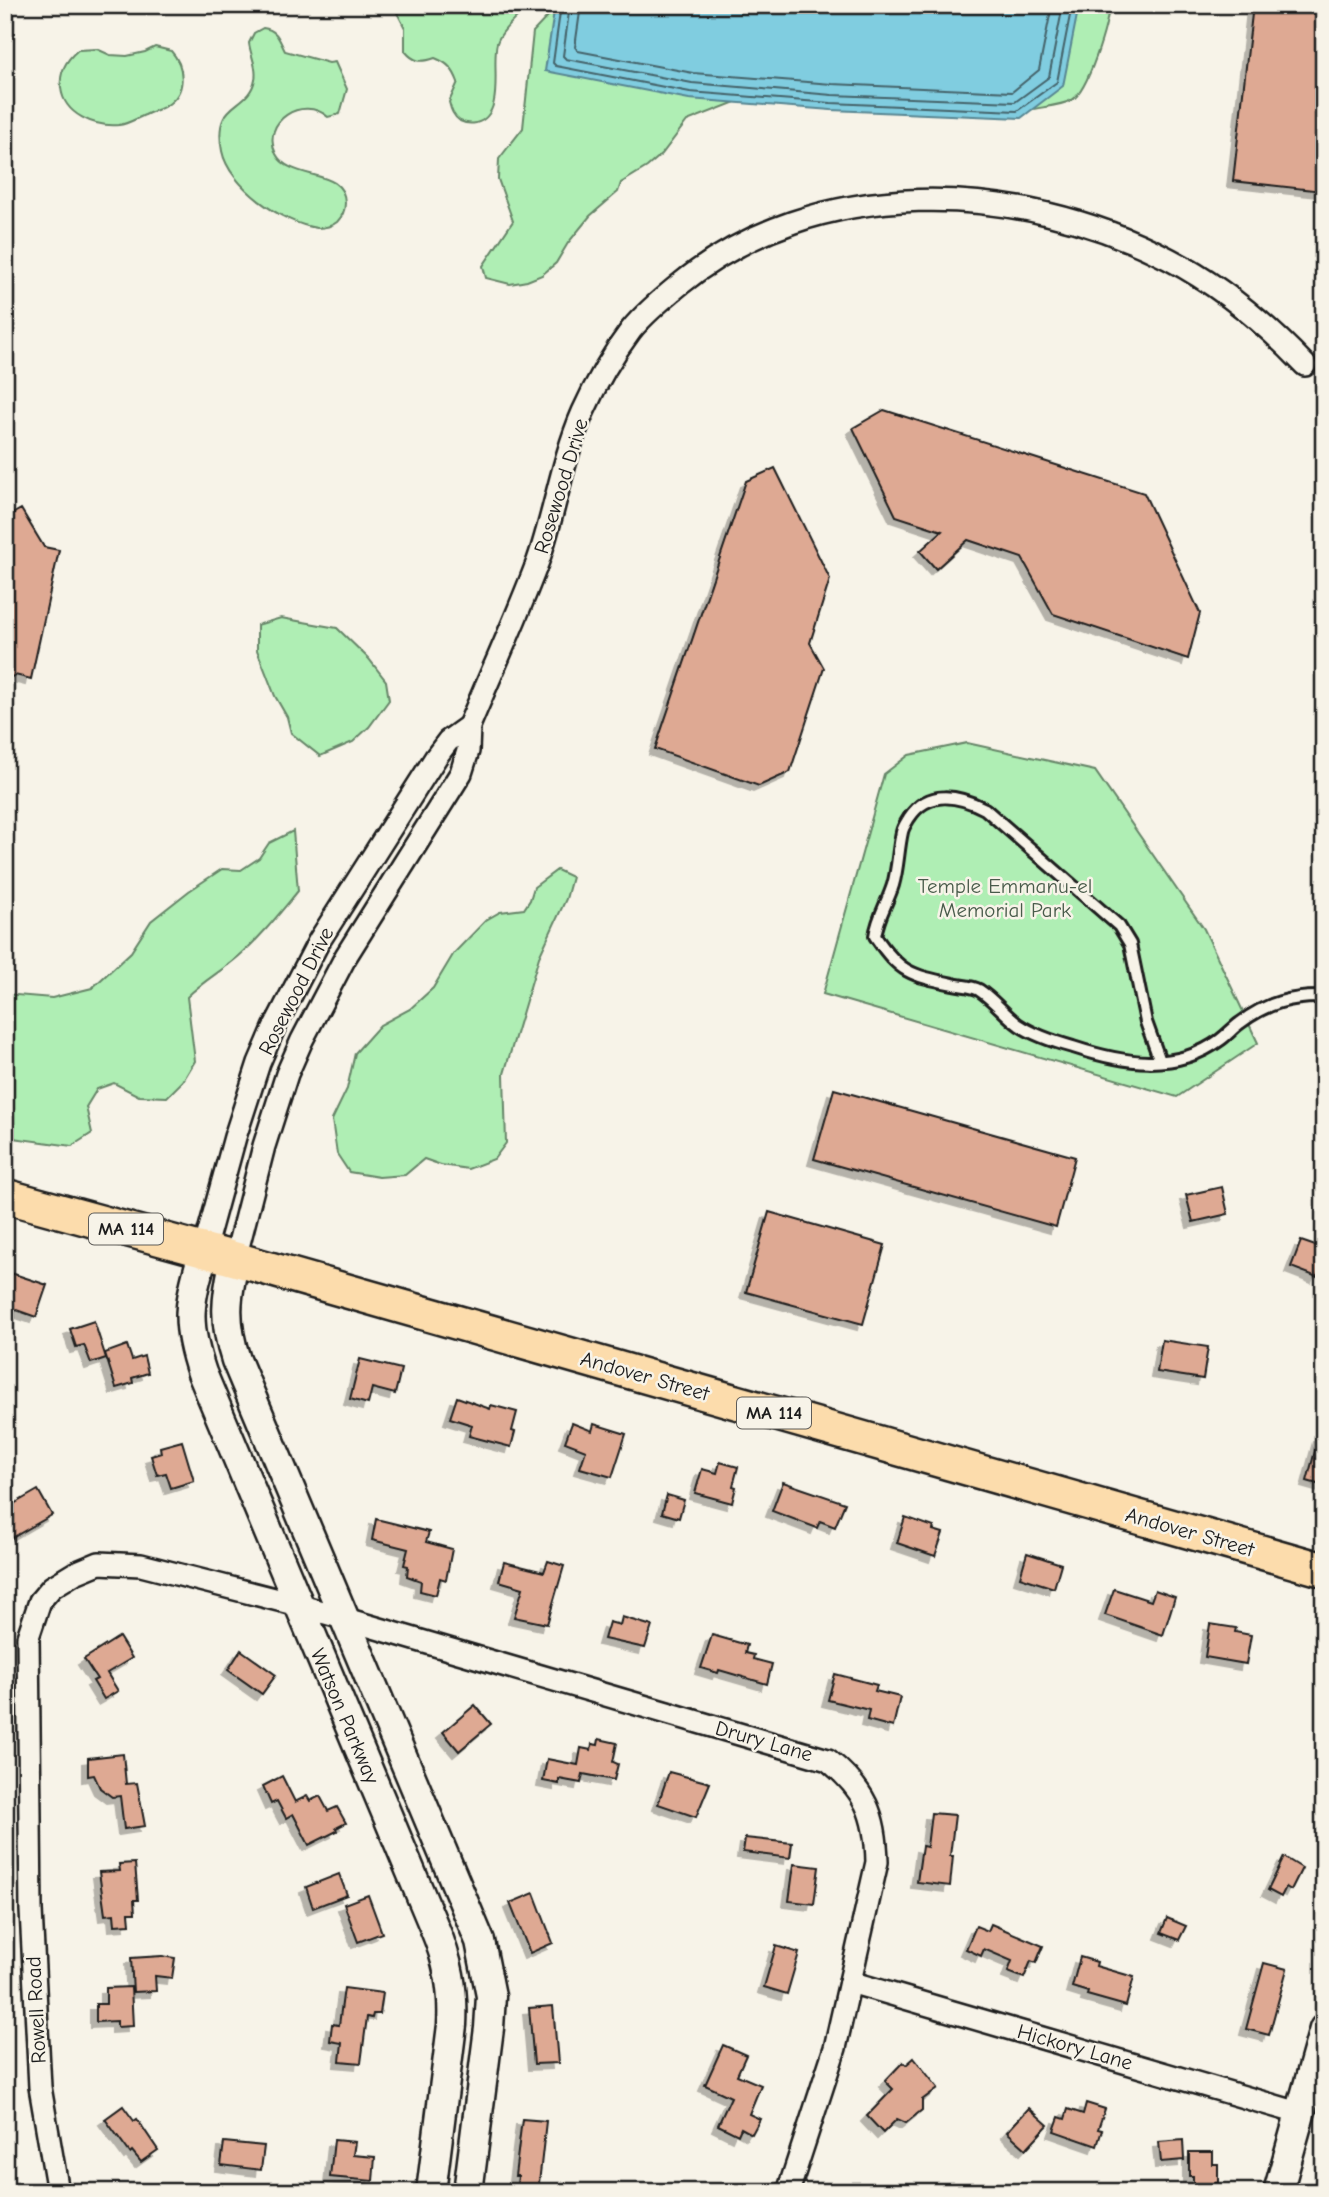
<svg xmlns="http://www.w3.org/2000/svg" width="1329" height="2197" font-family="'Comic Neue',sans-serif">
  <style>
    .green { fill: #afeeb4; stroke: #668568; stroke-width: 2 }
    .water { fill: #80cde0; stroke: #588692; stroke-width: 2 }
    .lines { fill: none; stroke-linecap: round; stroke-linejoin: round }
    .shore { stroke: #44636a; stroke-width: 2 }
    .building { fill: #dea993; stroke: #1c1c1c; stroke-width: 2; filter: url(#shadow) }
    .service-casing { stroke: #1c1c1c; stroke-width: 16 }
    .minor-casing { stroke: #1c1c1c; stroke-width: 26 }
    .secondary-casing { stroke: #1c1c1c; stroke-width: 33 }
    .trunk-casing { stroke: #1c1c1c; stroke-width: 38 }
    .service { stroke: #f7f3e8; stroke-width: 10 }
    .minor { stroke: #f7f3e8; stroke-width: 21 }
    .secondary { stroke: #f7f3e8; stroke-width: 28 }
    .trunk { stroke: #fcdcac; stroke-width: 33 }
    .labels { text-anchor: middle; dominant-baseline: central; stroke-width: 5; stroke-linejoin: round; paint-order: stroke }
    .shield { fill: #f7f3e8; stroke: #5e5c59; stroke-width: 2 }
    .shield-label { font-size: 19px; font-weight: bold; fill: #1c1c1c }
    .street-label { font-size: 21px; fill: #1c1c1c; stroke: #f7f3e8 }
    .park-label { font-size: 21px; fill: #485b4a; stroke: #f7f3e8 }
  </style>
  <defs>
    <filter id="shadow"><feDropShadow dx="-6" dy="6" stdDeviation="0" flood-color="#0004"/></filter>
  </defs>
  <rect width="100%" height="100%" fill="#f7f3e8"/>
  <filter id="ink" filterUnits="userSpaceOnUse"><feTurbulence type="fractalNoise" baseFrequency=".0143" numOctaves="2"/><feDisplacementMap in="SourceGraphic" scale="14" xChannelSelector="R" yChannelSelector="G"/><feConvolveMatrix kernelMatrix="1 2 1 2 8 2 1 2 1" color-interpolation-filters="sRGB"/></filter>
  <g filter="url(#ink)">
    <!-- green -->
    <g class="green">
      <path d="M393,5H529C519,16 501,30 497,43C491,65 506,115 476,123C471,124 464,123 460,121C453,116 451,110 449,102L458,82C453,69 448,63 435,58C421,63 414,62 405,51V28Z"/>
      <path d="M555,5H1109C1108,25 1088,91 1072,100C1060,106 1041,107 1029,110L748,97L687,121L662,154L647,167L621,183L618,192L590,216L568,243L556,263L542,275L527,281L510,284L486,278L483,266L513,221L498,179L499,159L523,128L533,32L551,13Z"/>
      <path d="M263,28C278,30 279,40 285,51L329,63L335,62L347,89L340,114L328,117C303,95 260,121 276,154C290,182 345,167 345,203C345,210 342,217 337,222C332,226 324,228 317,228C283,224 229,186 222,151C212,99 249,111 255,79C258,68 250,54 249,43L254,33Z"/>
      <path d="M155,47L171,51C184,65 187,90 170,103C163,109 153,111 145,115C137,118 128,124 119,125C95,127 64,115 61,88C59,72 66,60 78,50L97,49L110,55L127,56L145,52Z"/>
      <path d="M281,618L337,628L369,659L386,681L389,700L369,727L353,742L320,756L291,733L287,717L275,696L257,650V625Z"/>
      <path d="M967,743L1095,771L1204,929L1258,1043L1177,1097L823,994L884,774L909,755Z"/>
      <path d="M293,831L298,891C279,914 261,937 239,956C222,971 203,981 187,997L195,1061L183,1081L167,1097L139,1096L114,1083L97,1089L86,1107L92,1133L72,1146L5,1137V994L52,998L92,988L131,952L151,921L189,891L222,869L241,870L259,858L269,843Z"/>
      <path d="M557,870L572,877L566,899L539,957L504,1074L506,1143L494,1159L468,1169L441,1165L424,1159L405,1175L379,1177L349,1172L337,1154L332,1120L347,1089L355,1053L380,1025L410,1009L433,988L454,953L486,920L500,912L524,909L530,900L534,887Z"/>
    </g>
    <!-- water -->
    <path class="water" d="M555,5H1079L1063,86L1021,118L831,110L689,99L545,71Z"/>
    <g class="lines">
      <!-- shore -->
      <g class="shore">
        <path d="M561,5L553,63L556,66L690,92L831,103L1017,111L1057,82L1072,5"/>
        <path d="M570,5L563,56L566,59L692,83L832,95L1015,102L1049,77L1063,5"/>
        <path d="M581,5L575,47L578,51L693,73L832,84L1012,92L1039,70L1052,5"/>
      </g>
    </g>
    <!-- building -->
    <g class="building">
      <path d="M1253,5H1324L1322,191L1233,181Z"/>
      <path d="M884,410L1144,493L1200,613L1188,659L1053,614L1022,558L968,540L936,569L920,551L942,531L896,516L853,428Z"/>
      <path d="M775,468L830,579L810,643L824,668L790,772L759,786L655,749L746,481Z"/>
      <path d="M21,509L44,547L59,550L31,679L15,675L5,681V518Z"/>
      <path d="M834,1089L1075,1157L1056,1227L814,1159Z"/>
      <path d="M1222,1187L1228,1214L1193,1222L1186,1195Z"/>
      <path d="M769,1212L885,1245L863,1324L746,1292Z"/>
      <path d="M1301,1241L1324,1249V1260L1317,1277L1291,1267Z"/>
      <path d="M5,1271L47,1285L36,1317L5,1306Z"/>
      <path d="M94,1321L106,1358L91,1363L84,1345L76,1347L70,1329Z"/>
      <path d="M1162,1340L1208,1347L1203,1379L1157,1372Z"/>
      <path d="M127,1345L132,1360L144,1356L148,1373L132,1378L133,1383L116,1388L105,1353Z"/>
      <path d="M360,1359L401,1369L395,1394L372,1388L368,1404L350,1399Z"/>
      <path d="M457,1397L490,1409L491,1405L517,1412L512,1431L515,1432L511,1447L469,1436L472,1425L450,1418Z"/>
      <path d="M572,1423L592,1431L594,1424L626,1434L612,1477L580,1468L586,1450L565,1442Z"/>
      <path d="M1319,1436L1324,1437V1486L1307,1481Z"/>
      <path d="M182,1441L194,1481L171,1488L166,1473L157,1475L151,1456L161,1453L160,1447Z"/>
      <path d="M720,1462L738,1467L733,1486L736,1487L732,1503L695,1493L702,1469L717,1473Z"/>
      <path d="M783,1482L845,1503L835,1527L820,1521L817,1528L772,1511Z"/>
      <path d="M38,1490L52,1515L5,1542V1509Z"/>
      <path d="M667,1495L684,1500L679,1518L662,1513Z"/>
      <path d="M905,1517L934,1527L933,1530L943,1533L935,1556L897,1543Z"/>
      <path d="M376,1519L429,1532L426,1542L452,1549L446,1580L440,1578L436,1595L420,1591L421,1581L407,1576L408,1566L404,1565L408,1549L372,1540Z"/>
      <path d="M1027,1553L1061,1564L1054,1588L1020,1577Z"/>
      <path d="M548,1561L564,1566L547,1624L514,1617L523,1588L499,1581L504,1562L544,1572Z"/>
      <path d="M1114,1589L1151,1601L1155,1590L1175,1597L1163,1635L1105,1615Z"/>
      <path d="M622,1617L652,1626L645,1648L604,1639L609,1622L620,1625Z"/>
      <path d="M1210,1624L1236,1628L1235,1632L1251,1635L1246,1664L1205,1657Z"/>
      <path d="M712,1635L747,1645L745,1653L754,1655L753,1659L772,1664L767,1684L719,1670L718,1673L701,1668Z"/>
      <path d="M119,1637L132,1658L107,1673L118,1691L104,1699L93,1681L97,1679L84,1659Z"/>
      <path d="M241,1650L276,1675L262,1694L228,1670Z"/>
      <path d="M835,1674L877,1685L875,1691L900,1697L893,1727L867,1720L869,1710L828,1700Z"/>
      <path d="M475,1705L491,1724L459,1751L443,1732Z"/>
      <path d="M599,1739L617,1743L613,1762L618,1764L614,1780L583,1774L581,1783L559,1779V1784L543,1781L547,1759L578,1765L581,1748L591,1750L592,1744L598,1745Z"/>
      <path d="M123,1754L126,1784L137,1783L145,1826L124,1829L120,1796L112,1797L100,1788L94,1775L88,1776V1758Z"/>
      <path d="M669,1772L710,1783L696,1817L658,1804Z"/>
      <path d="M282,1776L295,1802L307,1796L310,1801L320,1796L328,1811L337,1807L346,1823L336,1828L337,1831L309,1845L293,1814L286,1818L277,1801L271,1804L263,1786Z"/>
      <path d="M931,1813L955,1815L950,1856H953L950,1886L917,1882L922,1846L927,1847Z"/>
      <path d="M745,1838L792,1843L790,1858L743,1852Z"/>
      <path d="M1284,1857L1302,1868L1291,1890L1286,1887L1281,1897L1268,1890Z"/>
      <path d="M135,1863L138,1900H134L135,1913H129L130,1924L115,1925L114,1914L105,1915L99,1872L120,1871L119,1864Z"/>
      <path d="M794,1864L819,1867L814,1904L789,1901Z"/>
      <path d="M339,1874L347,1895L313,1908L306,1887Z"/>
      <path d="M534,1893L553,1943L530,1953L510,1903Z"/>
      <path d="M368,1895L382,1933L358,1942L344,1904Z"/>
      <path d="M1167,1918L1186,1926L1179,1940L1161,1933Z"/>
      <path d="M991,1924L1043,1946L1036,1963L1031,1961L1024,1978L1008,1972L1012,1961L984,1949L981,1956L966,1949L976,1926L988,1931Z"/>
      <path d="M776,1946L799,1953L787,1994L764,1987Z"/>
      <path d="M162,1956L175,1958L172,1978L155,1976L156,1991L133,1992L131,1958Z"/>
      <path d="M1080,1957L1097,1962L1096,1966L1134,1977L1126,2006L1087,1995L1088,1992L1072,1987Z"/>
      <path d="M1264,1963L1287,1969L1269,2035L1246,2029Z"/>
      <path d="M131,1987L133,2026L117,2027V2021L96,2022V2004H106V1988Z"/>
      <path d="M344,1988L383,1993L380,2014H373L372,2018L367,2017L361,2063L340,2061L342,2043L330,2041L332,2024L339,2025Z"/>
      <path d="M553,2006L558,2063L534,2064L529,2008Z"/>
      <path d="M723,2045L746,2055L737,2075L761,2085L749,2114L760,2119L752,2134L741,2128L738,2135L718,2125L731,2097L705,2085Z"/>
      <path d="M914,2058L938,2088L922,2100V2110L906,2123L897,2119L883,2133L867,2116L893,2089L885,2081L903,2062L906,2065Z"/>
      <path d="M1086,2103L1105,2109L1098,2129L1102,2130L1097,2146L1054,2131L1059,2117L1065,2119L1068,2109L1083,2114Z"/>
      <path d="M123,2106L134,2121L137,2119L158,2150L141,2162L132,2151L130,2153L105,2119Z"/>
      <path d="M1029,2108L1048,2125L1026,2149L1007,2132Z"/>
      <path d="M522,2119L546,2121L538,2192H516L518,2176H515Z"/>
      <path d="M334,2140L355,2142L353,2155L375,2157L373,2181L330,2177Z"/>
      <path d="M1183,2140L1184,2160L1161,2162L1159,2142Z"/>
      <path d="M224,2142L264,2146L261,2170L221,2165Z"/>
      <path d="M1189,2152H1213V2164H1218V2183H1216V2192H1193V2176H1189Z"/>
    </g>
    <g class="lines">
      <defs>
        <path id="service" d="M1160,1061L1146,1022L1130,944L1119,926L985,809C958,795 928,789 909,818C906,823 903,827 902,832C898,850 898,868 893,885C887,904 878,916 875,936C900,973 910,975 953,984C961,986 972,986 979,990C993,999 1005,1015 1019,1025C1034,1035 1055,1042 1073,1047C1122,1063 1175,1073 1220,1040C1227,1035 1233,1028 1240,1023C1266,1003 1292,996 1324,997"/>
        <g id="minor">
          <path d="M204,1250L235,1137L259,1063L274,1028L319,941L436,757L448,741L469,726"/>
          <path d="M235,1259L264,1146L287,1074L302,1040L346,956L461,773L468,751L469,726C492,671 517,617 538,561C555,512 562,460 583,412C595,385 613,354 631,330C644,314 663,298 679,285C816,173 1017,180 1169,259C1221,286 1264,322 1305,365"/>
          <path d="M850,1982L1299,2113"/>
          <path d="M58,2192L40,2087L31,1910L28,1637L40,1601L52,1587L75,1573L99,1563L141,1565L298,1605L828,1760C865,1790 876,1814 877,1862L835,2048L788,2192"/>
        </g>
        <g id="secondary">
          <path d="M204,1250C189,1303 184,1320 202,1373L434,1927C448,1960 454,1989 452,2025L431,2192"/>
          <path d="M235,1259C226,1297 223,1321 236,1360L480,1941L491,1996L489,2028L468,2192"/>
          <path d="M1278,2192L1324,2029"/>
        </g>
        <path id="trunk" d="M5,1196L235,1259L1324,1570"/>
      </defs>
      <!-- service casing -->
      <use href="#service" class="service-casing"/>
      <!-- minor casing -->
      <use href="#minor" class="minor-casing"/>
      <!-- secondary casing -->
      <use href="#secondary" class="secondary-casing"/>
      <!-- trunk casing -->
      <use href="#trunk" class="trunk-casing"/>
      <!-- service -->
      <use href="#service" class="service"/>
      <!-- minor -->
      <use href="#minor" class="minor"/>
      <!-- secondary -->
      <use href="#secondary" class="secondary"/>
      <!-- trunk -->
      <use href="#trunk" class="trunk"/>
    </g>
  </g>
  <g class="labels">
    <!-- shield labels -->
    <g class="shield">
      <rect x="89" y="1213.5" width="74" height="31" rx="5"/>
      <rect x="737" y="1397.5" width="74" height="31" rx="5"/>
    </g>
    <g class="shield-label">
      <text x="126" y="1229">MA 114</text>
      <text x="774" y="1413">MA 114</text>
    </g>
    <!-- street labels -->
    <g class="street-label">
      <text transform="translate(561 486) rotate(-73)">Rosewood Drive</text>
      <text transform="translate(296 991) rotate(-63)">Rosewood Drive</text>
      <text transform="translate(645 1376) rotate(16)">Andover Street</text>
      <text transform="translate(1190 1532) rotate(16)">Andover Street</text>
      <text transform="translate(345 1716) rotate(67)">Watson Parkway</text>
      <text transform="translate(764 1741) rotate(16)">Drury Lane</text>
      <text transform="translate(36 2010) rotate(-93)">Rowell Road</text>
      <text transform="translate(1075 2047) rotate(16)">Hickory Lane</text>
    </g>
    <!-- park labels -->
    <g class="park-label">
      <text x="1005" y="886">Temple Emmanu-el<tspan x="1005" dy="24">Memorial Park</tspan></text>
    </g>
  </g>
  <!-- margin -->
  <rect width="1329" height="2197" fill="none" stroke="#f7f3e8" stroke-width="28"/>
  <rect x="14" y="14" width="1301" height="2169" fill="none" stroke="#1c1c1c" stroke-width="2.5" filter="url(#ink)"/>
</svg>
